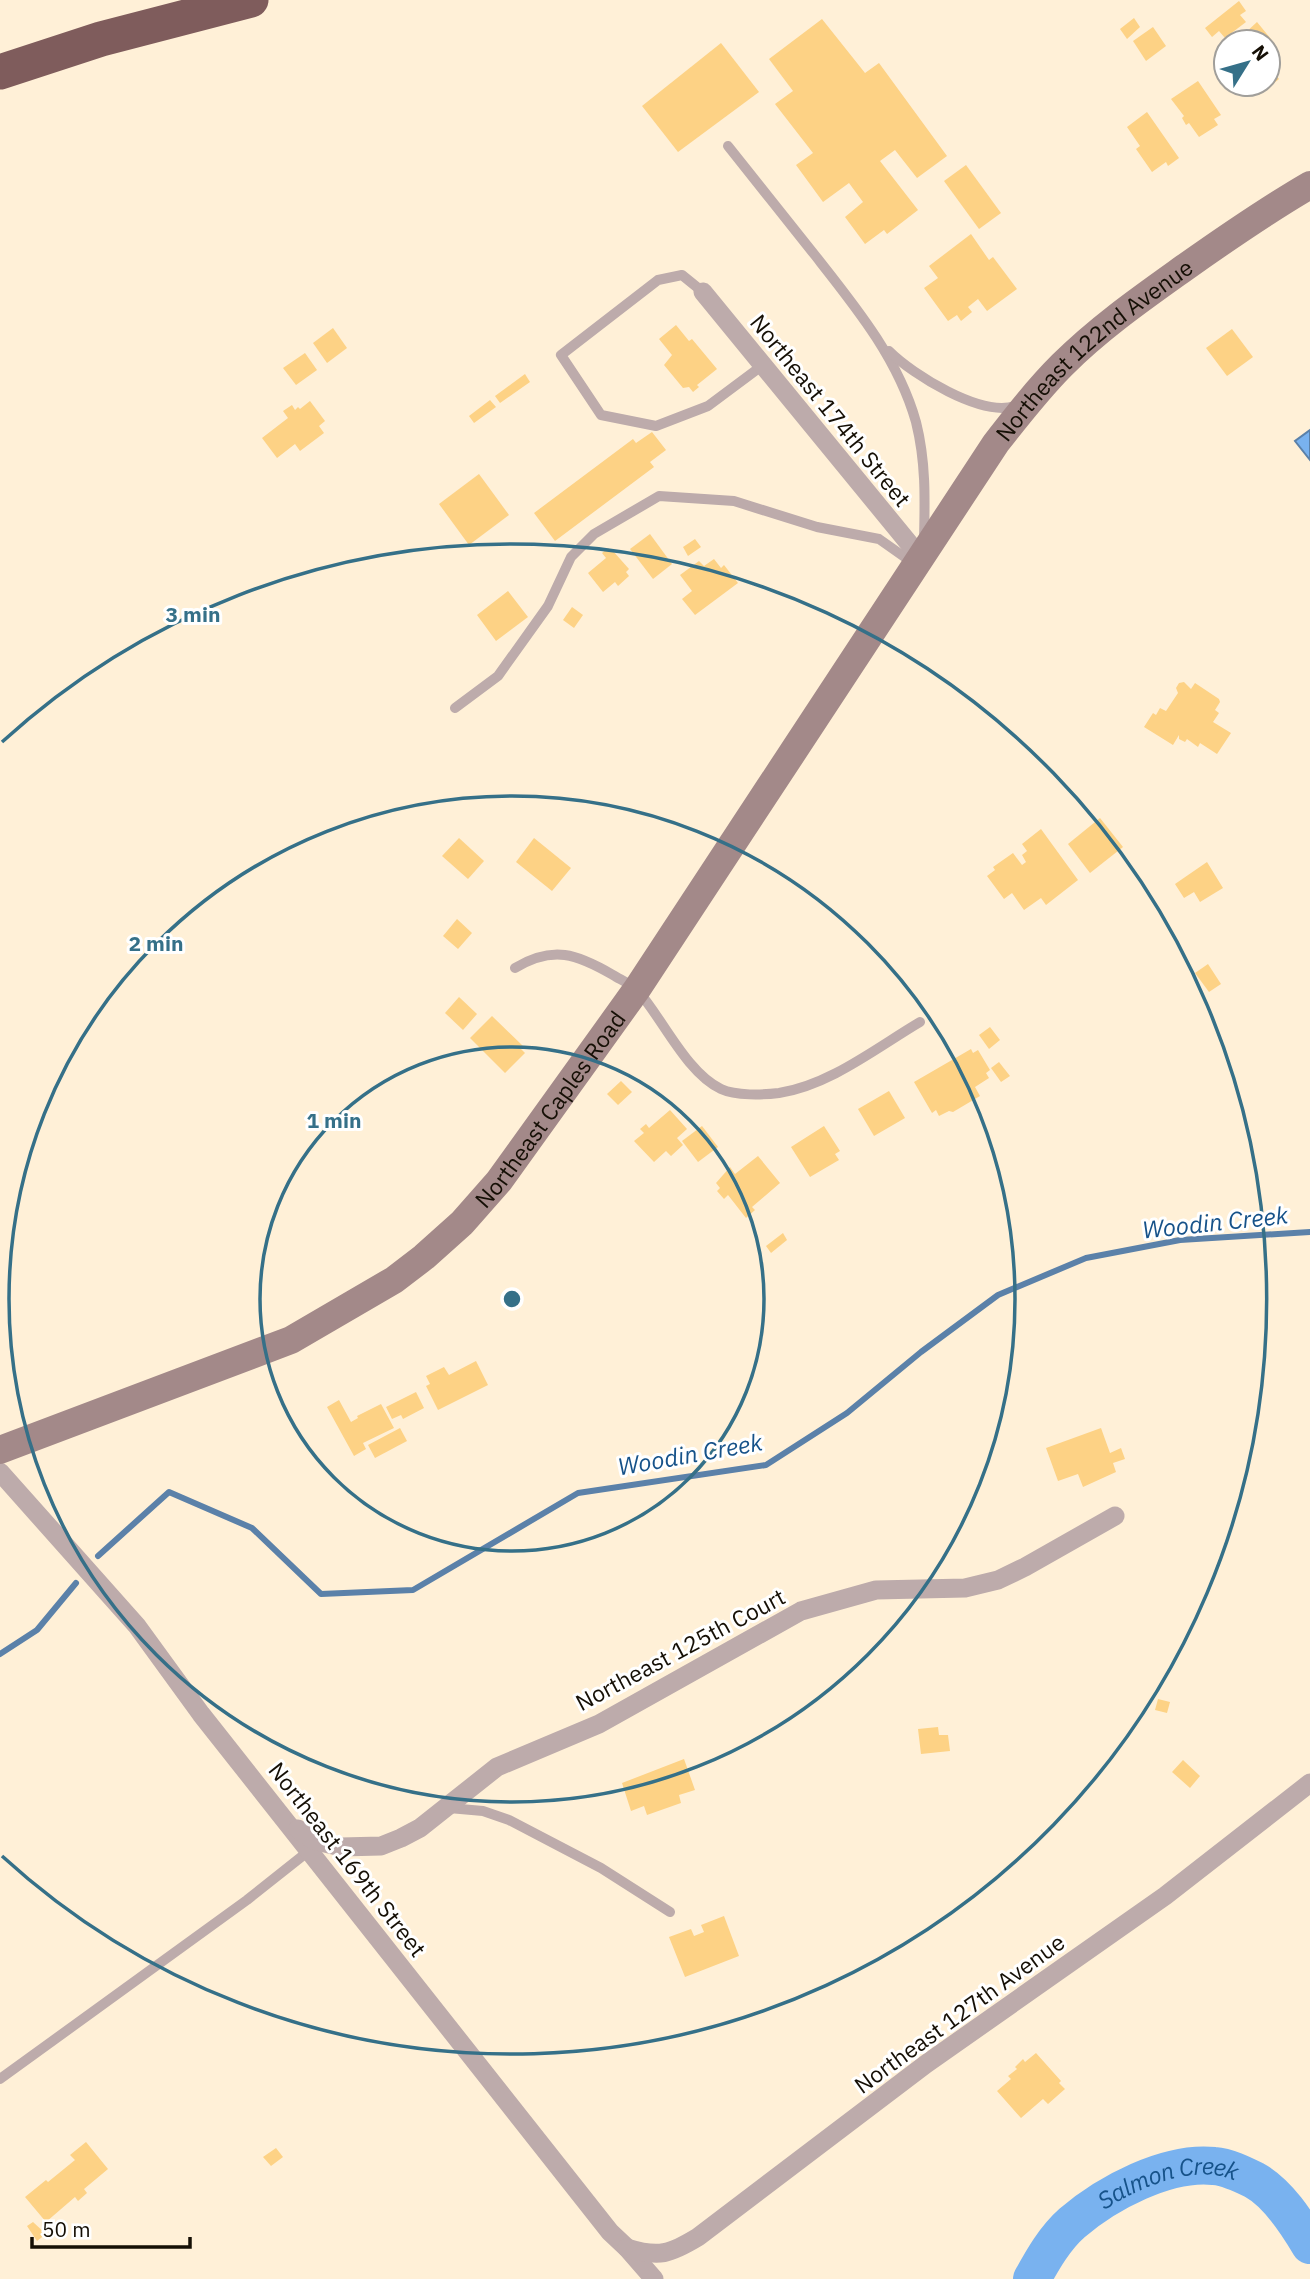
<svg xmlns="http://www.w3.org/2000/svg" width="1310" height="2279" font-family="'IBM Plex Sans',sans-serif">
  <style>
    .water { fill: #79b2ef; stroke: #5b81a9; stroke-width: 2 }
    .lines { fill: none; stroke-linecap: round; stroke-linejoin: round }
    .stream { stroke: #5b81a9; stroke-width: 6 }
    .river { stroke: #79b2ef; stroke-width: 38 }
    .building { fill: #fdd285 }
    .lane { stroke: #bdabab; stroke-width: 10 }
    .street { stroke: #bdabab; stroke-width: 19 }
    .secondary { stroke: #a38989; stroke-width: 28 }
    .highway { stroke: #7f5c5c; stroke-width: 35 }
    .ring { fill: none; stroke: #357088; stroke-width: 3.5 }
    .labels { text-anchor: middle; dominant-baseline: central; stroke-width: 6; stroke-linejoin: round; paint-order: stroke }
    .street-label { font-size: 23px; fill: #150f05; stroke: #fff }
    .water-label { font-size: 24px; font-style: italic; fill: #165289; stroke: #fff }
    .centre { fill: #357088; stroke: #fff; stroke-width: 3.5 }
    .ring-label { font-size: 21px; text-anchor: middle; font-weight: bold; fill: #357088; stroke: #fff; stroke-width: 6; stroke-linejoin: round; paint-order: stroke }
  </style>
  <rect width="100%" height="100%" fill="#fff0d7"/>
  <!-- water -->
  <path class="water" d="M1310,430V460L1295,441Z"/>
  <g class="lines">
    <!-- stream -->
    <g class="stream">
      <path d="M98,1556L169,1492L252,1528L321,1594L413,1590L578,1493L766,1465L847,1413L921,1352L998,1295L1086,1258L1180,1240L1310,1232"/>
      <path d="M0,1654L37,1630L76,1583"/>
    </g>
    <!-- river -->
    <path class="river" id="s1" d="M1032,2279C1043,2259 1055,2238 1072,2223C1107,2193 1167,2161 1214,2166C1228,2167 1242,2174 1254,2180C1278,2193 1297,2223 1310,2245"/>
  </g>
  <!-- building -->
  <g class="building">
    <path d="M1239,1L1246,11L1240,15L1246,22L1225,38L1219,31L1212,37L1205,28Z"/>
    <path d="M1134,18L1140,27L1127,39L1120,29Z"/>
    <path d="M822,19L865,73L879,63L947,156L917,178L895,150L880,161L918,210L887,234L884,230L865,244L845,217L863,202L849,183L823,202L796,165L813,153L775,104L793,91L769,59Z"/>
    <path d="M1257,22L1275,44L1268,50V42H1249L1243,35Z"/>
    <path d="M1153,27L1166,46L1146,61L1133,41Z"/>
    <path d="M721,43L759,92L678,152L642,106Z"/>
    <path d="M1268,66L1279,79L1259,95L1250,84H1268Z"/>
    <path d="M1198,81L1221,115L1214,119L1218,125L1199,137L1189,123L1186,125L1182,118L1184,116L1171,99Z"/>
    <path d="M1147,112L1179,158L1168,166L1166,162L1152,172L1136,149L1140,146L1127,127Z"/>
    <path d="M966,165L1001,213L979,229L944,181Z"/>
    <path d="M971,234L989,260L993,257L1017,289L987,311L978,299L968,307L972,312L961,321L957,315L948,321L924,288L938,278L929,266Z"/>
    <path d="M676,325L689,341L692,339L717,369L697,385L699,387L693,392L689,387L683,388L664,365L672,355L659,339Z"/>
    <path d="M333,328L347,348L327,363L313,343Z"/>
    <path d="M1232,329L1253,357L1227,376L1206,348Z"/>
    <path d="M305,353L317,370L296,385L283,368Z"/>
    <path d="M525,374L530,382L500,403L495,396Z"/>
    <path d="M490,400L496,407L474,423L469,416Z"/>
    <path d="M310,401L325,421L319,426L324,433L300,451L295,444L277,458L262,438L288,418L283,411L292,405L295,410L298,407L300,409Z"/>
    <path d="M652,432L666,450L650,462L654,467L555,541L534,513L633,439L636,443Z"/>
    <path d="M479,474L509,515L469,545L439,504Z"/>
    <path d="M650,534L672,564L653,579L630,549Z"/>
    <path d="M695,539L701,547L688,556L683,547Z"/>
    <path d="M608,548L612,552L613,551L629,569L626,572L629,576L618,586L615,582L603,592L588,573L606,558L602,553Z"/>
    <path d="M714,559L721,568L724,565L738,583L695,615L682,599L692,591L680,575L699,561L704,566Z"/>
    <path d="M508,591L528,617L496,641L477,615Z"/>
    <path d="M572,607L583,615L574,628L563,620Z"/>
    <path d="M1184,682L1191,689L1195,683L1219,699L1220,702L1215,710L1219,713L1213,722L1231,733L1217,754L1200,743L1198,747L1187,739L1185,742L1179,739V735L1173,745L1144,727L1153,713L1156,715L1160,708L1166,711L1178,693L1176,688L1179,683Z"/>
    <path d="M1100,818L1123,847L1090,873L1068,844Z"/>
    <path d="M1041,829L1078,880L1046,905L1041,898L1024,910L1012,893L1004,899L987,876L995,870L993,867L1013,853L1022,865L1026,862L1022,855L1027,851L1022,844Z"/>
    <path d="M459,838L484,861L468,879L442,856Z"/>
    <path d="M534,838L571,868L552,891L516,862Z"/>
    <path d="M1207,862L1223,888L1200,902L1194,892L1184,898L1175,884Z"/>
    <path d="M457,919L472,933L458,949L443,936Z"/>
    <path d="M1208,964L1221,984L1209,992L1195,973Z"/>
    <path d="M459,997L477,1014L463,1030L445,1013Z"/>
    <path d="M492,1016L523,1046L521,1049L525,1053L505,1073L470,1038Z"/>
    <path d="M990,1027L1000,1040L989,1049L979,1035Z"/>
    <path d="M971,1049L973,1053L978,1050L990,1070L986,1073L989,1078L975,1087L980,1096L953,1112L949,1111L939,1116L936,1110L932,1113L914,1082Z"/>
    <path d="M999,1062L1010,1076L1001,1082L991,1068Z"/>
    <path d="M621,1081L632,1092L618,1105L607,1094Z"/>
    <path d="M889,1091L905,1118L874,1136L858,1109Z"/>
    <path d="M670,1110L687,1129L677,1138L683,1145L671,1156L666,1151L654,1162L634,1141L644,1133L640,1129L646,1124L649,1128Z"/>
    <path d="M702,1126L718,1147L698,1162L682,1141Z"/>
    <path d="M824,1126L840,1151L835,1154L839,1160L810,1177L791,1147Z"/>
    <path d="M758,1156L780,1183L752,1207L755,1210L746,1218L728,1195L724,1199L717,1191L720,1188L716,1183L730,1167L735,1174Z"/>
    <path d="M783,1233L787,1240L771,1253L766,1246Z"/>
    <path d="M476,1361L488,1385L438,1410L426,1386L430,1384L426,1376L444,1367L449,1375Z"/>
    <path d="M416,1392L424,1408L403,1419L401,1415L392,1419L386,1407Z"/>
    <path d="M339,1400L351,1422L358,1418L357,1416L381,1404L394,1428L363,1443L366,1449L354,1456L327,1407Z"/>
    <path d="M400,1428L407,1441L375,1458L368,1445Z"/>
    <path d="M1101,1428L1110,1453L1121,1448L1125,1459L1113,1463L1116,1472L1083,1487L1078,1474L1058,1481L1046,1448Z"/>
    <path d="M1158,1699L1170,1702L1167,1713L1155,1710Z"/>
    <path d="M938,1727L939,1735H948L950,1751L921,1754L918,1729Z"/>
    <path d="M684,1759L695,1790L679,1795L681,1803L647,1815L644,1806L631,1811L622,1783Z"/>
    <path d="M1183,1760L1200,1776L1190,1788L1172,1772Z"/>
    <path d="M724,1916L739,1956L685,1977L669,1937L691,1929L694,1936L704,1932L701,1925Z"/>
    <path d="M1036,2053L1061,2081L1059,2083L1065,2089L1048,2104L1043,2099L1021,2118L997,2091L1011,2079L1008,2076L1017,2069L1015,2067L1023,2059L1025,2062Z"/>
    <path d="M86,2142L108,2169L84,2189L87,2193L78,2201L75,2197L46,2222L25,2197L46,2180L48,2182L75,2160L70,2155Z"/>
    <path d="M276,2148L283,2157L271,2166L263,2157Z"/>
    <path d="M33,2222L46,2234L37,2241L27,2226Z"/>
  </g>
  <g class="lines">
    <!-- lane -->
    <g class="lane">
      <path d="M728,146C757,182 785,218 814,254C855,306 898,358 916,422C926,462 925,499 924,539"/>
      <path d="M703,292L682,275L658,280L561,355L601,415L656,426L708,406L763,365"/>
      <path d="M889,351C913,375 981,417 1015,406"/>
      <path d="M455,708L498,676L548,606L571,557L594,534L659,496L734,501L817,527L879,539L913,563"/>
      <path d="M515,968C553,945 577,954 613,975C621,980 633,985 639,992C663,1020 687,1073 721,1089C736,1096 763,1095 779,1093C830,1085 876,1048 920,1022"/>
      <path d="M449,1808L483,1811L509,1820L601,1868L670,1912"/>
      <path d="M0,2079L247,1900L310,1850"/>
    </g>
    <!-- street -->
    <g class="street">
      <path d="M703,292L921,558"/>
      <path d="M0,1472L137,1626L201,1714L610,2232L627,2248L654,2279"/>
      <path d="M298,1829L313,1840L341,1847L381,1846L401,1838L420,1828L497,1767L599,1724L801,1611L876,1590L965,1588L998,1580L1025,1567L1115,1516"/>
      <path d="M627,2248C659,2258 670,2254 698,2237L926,2064L1165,1896L1310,1783"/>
    </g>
    <!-- secondary -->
    <path class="secondary" id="s2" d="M0,1450L291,1340L394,1280L424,1257L462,1223L499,1181L637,989L996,443C1017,416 1038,389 1062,365C1099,328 1142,298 1184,268C1225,239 1267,210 1310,185"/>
    <!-- highway -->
    <path class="highway" d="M0,72L101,39L251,0"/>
  </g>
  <!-- distance rings -->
  <g class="ring">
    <circle cx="512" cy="1299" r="252"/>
    <circle cx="512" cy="1299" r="503"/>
    <path d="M2 742A755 755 0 1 1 2 1856"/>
  </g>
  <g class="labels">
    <!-- street labels -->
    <g class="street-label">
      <text stroke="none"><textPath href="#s2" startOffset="1601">Northeast 122nd Avenue</textPath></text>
      <text transform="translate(831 410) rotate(51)">Northeast 174th Street</text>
      <text stroke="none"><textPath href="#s2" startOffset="663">Northeast Caples Road</textPath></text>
      <text transform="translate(680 1649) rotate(-28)">Northeast 125th Court</text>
      <text transform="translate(348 1859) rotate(52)">Northeast 169th Street</text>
      <text transform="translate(959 2013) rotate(-36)">Northeast 127th Avenue</text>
    </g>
    <!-- water labels -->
    <g class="water-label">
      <text transform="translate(1215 1222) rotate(-6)">Woodin Creek</text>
      <text transform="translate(690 1454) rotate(-10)">Woodin Creek</text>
      <text stroke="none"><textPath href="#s1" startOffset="177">Salmon Creek</textPath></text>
    </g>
  </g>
  <circle cx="512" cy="1299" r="10" class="centre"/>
  <g class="ring-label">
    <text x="193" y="622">3 min</text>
    <text x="156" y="951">2 min</text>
    <text x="334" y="1128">1 min</text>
  </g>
  <!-- north arrow -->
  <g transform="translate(1247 63) rotate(53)"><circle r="33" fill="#ffffff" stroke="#a19f9b" stroke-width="2"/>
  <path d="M0-5L12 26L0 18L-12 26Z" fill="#357088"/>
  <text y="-10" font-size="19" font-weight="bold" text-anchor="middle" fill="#150f05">N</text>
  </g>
  <!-- scale -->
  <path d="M32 2237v10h158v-10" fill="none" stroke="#150f05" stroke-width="3.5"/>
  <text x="42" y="2237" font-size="21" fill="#150f05" stroke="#ffffff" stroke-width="5" paint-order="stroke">50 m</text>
</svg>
